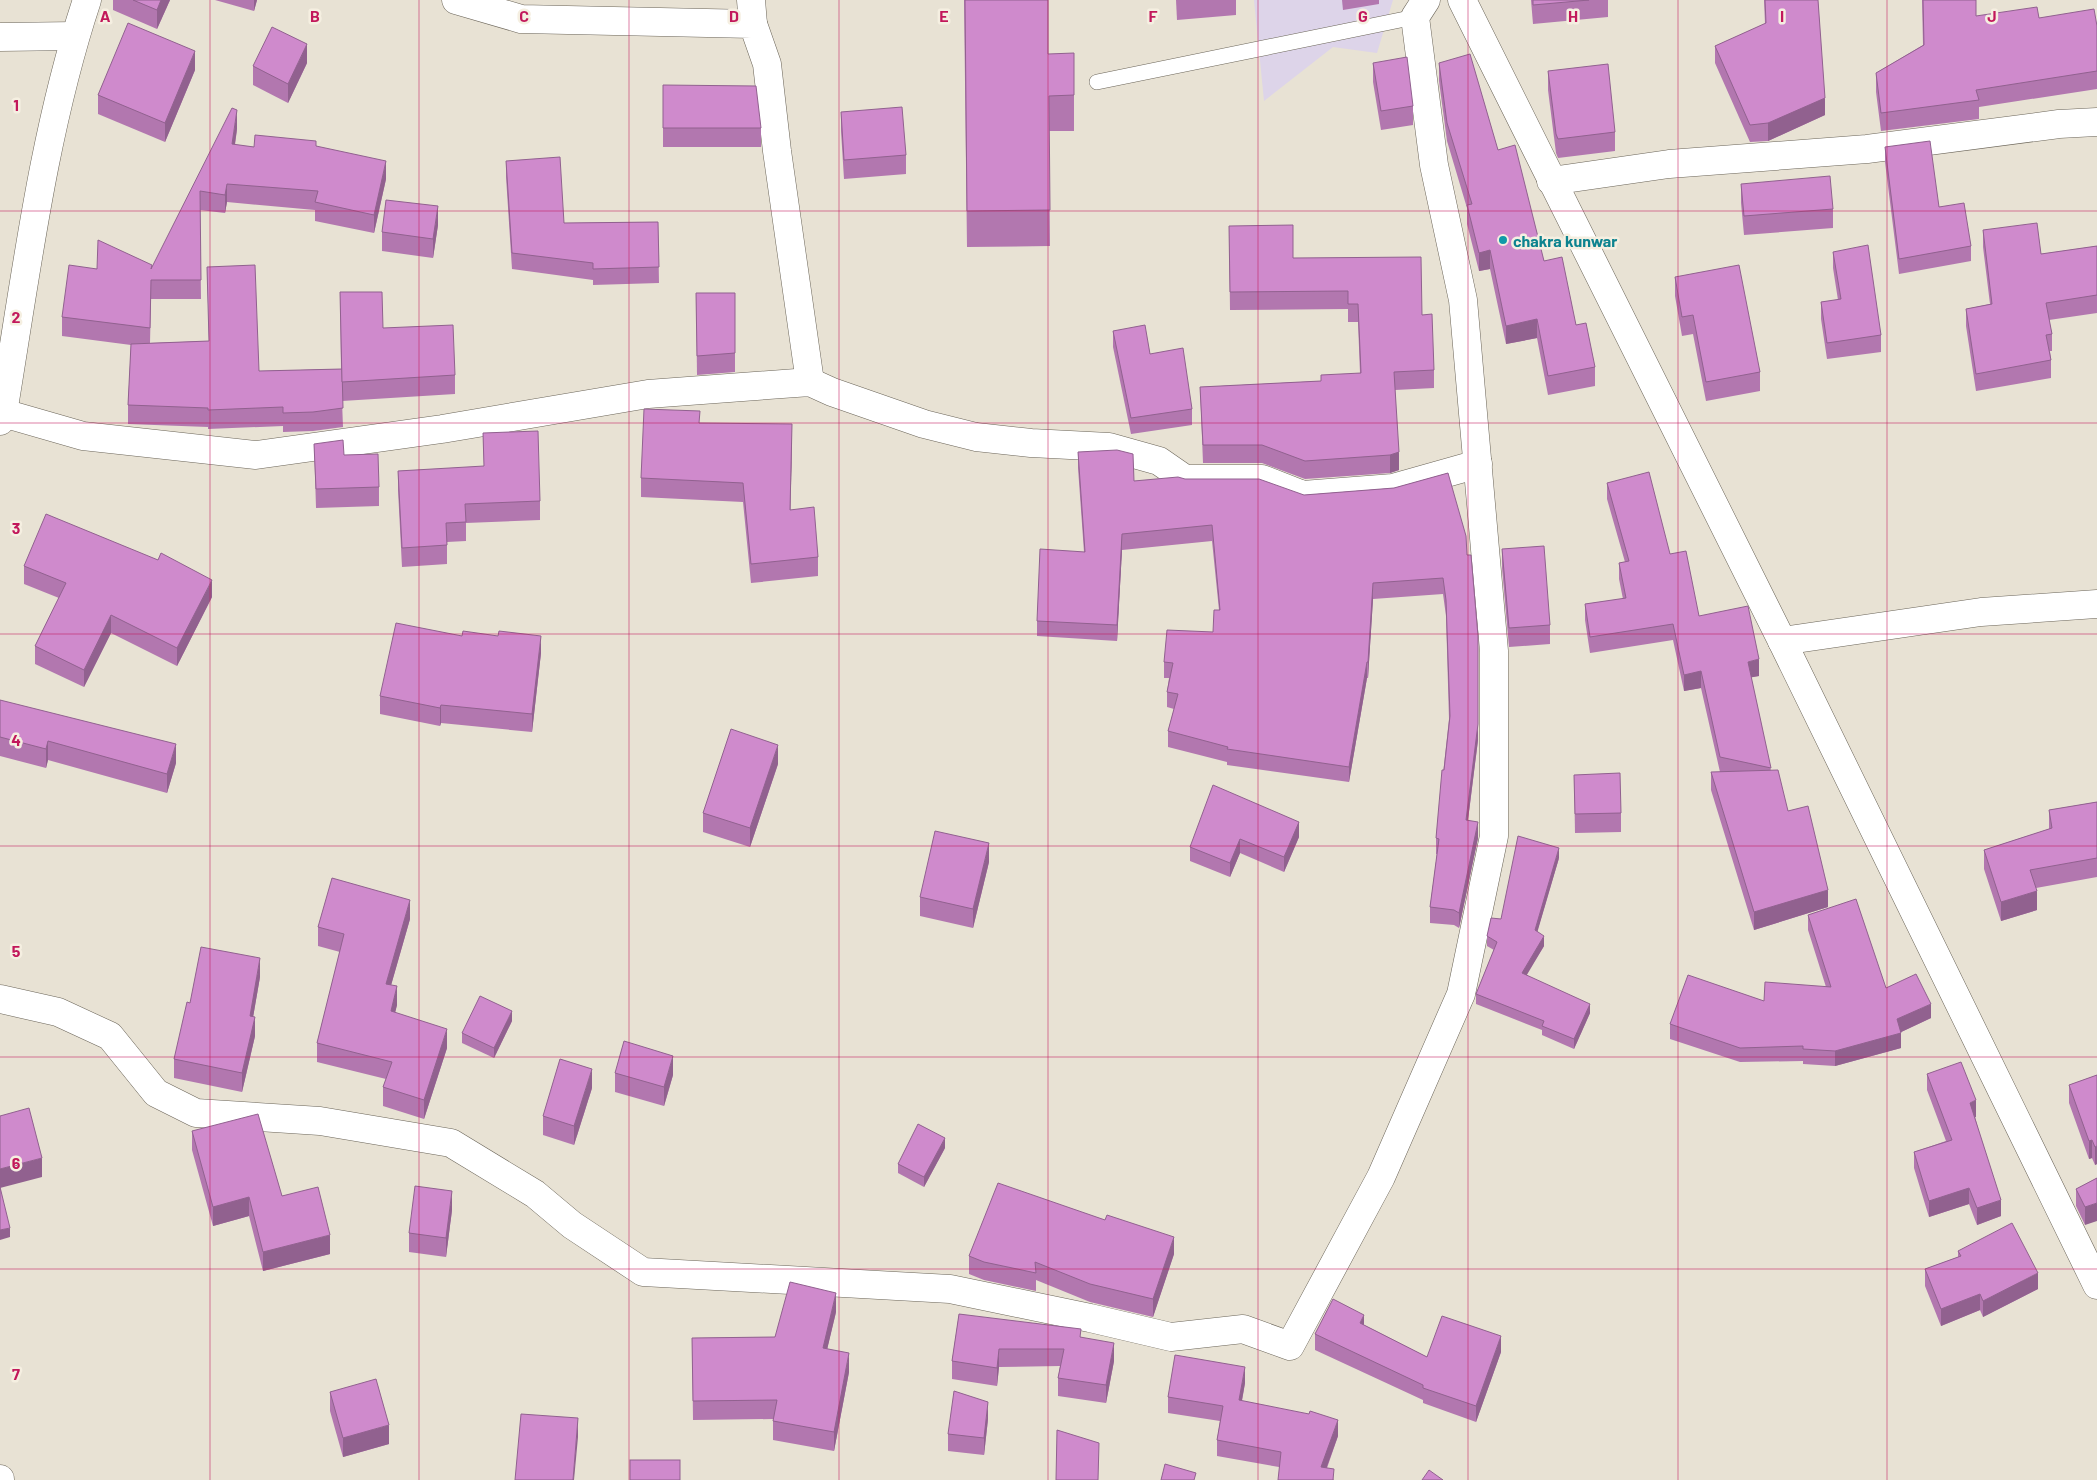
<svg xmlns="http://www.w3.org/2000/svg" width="2097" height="1480" font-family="Barlow,sans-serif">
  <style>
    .education { fill: #ddd4e9 }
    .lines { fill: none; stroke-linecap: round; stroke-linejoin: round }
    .service-casing { stroke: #6b6559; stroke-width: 16 }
    .minor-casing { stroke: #6b6559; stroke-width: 29 }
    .service { stroke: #fff; stroke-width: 15 }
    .minor { stroke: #fff; stroke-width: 28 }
    .wall { fill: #b277af }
    .shaded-wall { fill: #91618f }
    .building { fill: #cf8acc; stroke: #91618f }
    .grid { fill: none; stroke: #c2185b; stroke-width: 1; stroke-opacity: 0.55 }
    .culture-dot { fill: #0f9aa8; stroke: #f5efe1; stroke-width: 2 }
    .labels { text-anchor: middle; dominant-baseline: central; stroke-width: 5; stroke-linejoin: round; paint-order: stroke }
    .culture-label { font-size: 16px; font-weight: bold; fill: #0d838f; stroke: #f5efe1; text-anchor: start }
    .grid-label { font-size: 16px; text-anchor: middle; font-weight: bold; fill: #c2185b; stroke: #f5efe1; stroke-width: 5; stroke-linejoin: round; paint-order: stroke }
  </style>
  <rect width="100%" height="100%" fill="#e8e2d4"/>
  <!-- education -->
  <path class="education" d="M1254,0H1393L1377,53L1333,47L1264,101Z"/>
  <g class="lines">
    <defs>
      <path id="service" d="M1097,82L1415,17"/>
      <g id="minor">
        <path d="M456,0L521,19L753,24L767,64L777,151L810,382"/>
        <path d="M751,0L753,24"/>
        <path d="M1462,0L1782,641L2097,1285"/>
        <path d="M0,37L75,36"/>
        <path d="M1551,181L1669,164L1867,149L2059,124L2097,122"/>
        <path d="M3,413L83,436L256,455L442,429L648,394L810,382L832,392L924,424L976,437L1031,443L1109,447L1159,461L1185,479H1262L1303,495L1393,488L1478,464"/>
        <path d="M0,421L3,413C26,275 43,133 87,0"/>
        <path d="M1782,641L1981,612L2097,604"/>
        <path d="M0,999L58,1012L110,1036L156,1093L196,1113L320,1121L451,1143L535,1194L572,1225L643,1272L950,1289L1090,1318L1171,1337L1243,1329L1290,1346L1381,1177L1461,994L1494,836V651L1463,300L1434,165L1415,17L1426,0"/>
        <path d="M0,1479V1480"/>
      </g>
    </defs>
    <!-- service casing -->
    <use href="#service" class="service-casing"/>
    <!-- minor casing -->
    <use href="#minor" class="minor-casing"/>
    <!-- service -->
    <use href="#service" class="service"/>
    <!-- minor -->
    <use href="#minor" class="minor"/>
  </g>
  <!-- wall -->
  <g class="wall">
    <path d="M113,0H170L157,29L113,10Z"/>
    <path d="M215,0H257L254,11Z"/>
    <path d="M964,0H1048V54L1074,95V131H1049L1050,246L967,247Z"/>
    <path d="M1176,0H1236V15L1177,20Z"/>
    <path d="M1342,0H1379V4L1343,10Z"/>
    <path d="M1531,0H1608V17L1533,24Z"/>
    <path d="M1764,0H1818L1825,115L1768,141L1750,142L1715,63V46L1765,24Z"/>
    <path d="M1922,0H1976V16L2039,18L2097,26V89L1979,107V119L1881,131L1876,92V73L1923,45Z"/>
    <path d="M307,63L288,103L253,85V66Z"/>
    <path d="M1373,63L1413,106V125L1381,130L1373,82Z"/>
    <path d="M1439,63L1498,150L1544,261L1576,325L1595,367V386L1548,395L1537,338L1506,344L1490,269L1479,271L1467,224V208L1447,141L1439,81Z"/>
    <path d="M195,70L165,142L98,114V95Z"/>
    <path d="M1548,71L1615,132V151L1558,158L1556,153L1548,90Z"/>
    <path d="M663,85L761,128V147H663Z"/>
    <path d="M841,112L906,155V174L844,179L841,131Z"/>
    <path d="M237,129L235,145L254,147L316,146L386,179L374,233L315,221V210L227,202L225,213L200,210L201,299H151L150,343L209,341L207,267L259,371L341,369L340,292L383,328L455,375V394L342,401L343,427L313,431L283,432V426L208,429V427L128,424V405L131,345L62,336V317L97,269H152Z"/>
    <path d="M1885,147L1939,207L1971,246V261L1899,274L1885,162Z"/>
    <path d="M506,161L564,223L658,222L659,283L593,285V280L512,269L506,177Z"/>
    <path d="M1741,184L1833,209V228L1744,235L1741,203Z"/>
    <path d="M438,225L433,258L382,251V232Z"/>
    <path d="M1229,226L1293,258L1422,315L1434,370V388L1395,390L1399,470L1390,473L1305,479L1262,463H1203L1200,387L1321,381L1360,373L1358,322H1348V309L1230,310Z"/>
    <path d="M1983,230L2041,254L2097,246V313L2049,320L2052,334V351H2050L2051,360V378L1976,391L1966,326V309L1990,304L1983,247Z"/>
    <path d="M1833,252L1881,335V352L1827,359L1821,319V302L1838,300L1833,268Z"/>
    <path d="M1675,277L1760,372V391L1706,401L1693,334L1682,336L1675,296Z"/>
    <path d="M696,293H735V372L697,375Z"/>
    <path d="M1113,331L1150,354L1192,409V425L1131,434L1113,347Z"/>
    <path d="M700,423L792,443L790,510L818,557V576L751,583L743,502L641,497V478Z"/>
    <path d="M483,433L540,501V520L466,523V541L447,542V564L402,567L398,490V471L484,467Z"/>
    <path d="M314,444L344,455L379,487V506L316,508Z"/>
    <path d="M1078,452L1134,481L1185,479L1304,495L1394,488L1448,473L1478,740L1468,820L1478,838L1459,928L1454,925L1430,923V907L1437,854H1436V838L1449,719L1446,616L1443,594L1373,599L1368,678H1367L1349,782L1227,765V762L1168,747V731L1174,709L1167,707V692L1169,678H1164V662L1213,632L1219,610L1212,541L1122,550L1117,641L1037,636V621L1084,552L1078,468Z"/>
    <path d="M1607,483L1670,554L1699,616L1759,676L1751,677L1771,771L1828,907L1754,930L1711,790V772H1720L1701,688L1684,691L1673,640L1590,653L1585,620V604L1623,599L1619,579V563L1625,562L1607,499Z"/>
    <path d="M1502,549L1550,625V644L1509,647L1502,568Z"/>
    <path d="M24,566L212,597L177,666L111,633L84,687L35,664V646L59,598L24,584Z"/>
    <path d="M462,636L541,653L532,732L441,723L440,726L380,714V696Z"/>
    <path d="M0,700L176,763L167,793L48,760L46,768L0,756Z"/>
    <path d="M778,764L750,847L703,832V813Z"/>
    <path d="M1574,775L1621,813V832L1575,833Z"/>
    <path d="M2097,802V877L2036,888L2037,910L2001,921L1984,869V850L2049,829V810Z"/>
    <path d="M1299,822V837L1284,872L1240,853L1230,877L1190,861V847Z"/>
    <path d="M1559,858L1537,932L1544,946L1526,975L1590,1013L1574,1049L1542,1035V1030L1476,1004V994L1494,950L1487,946V936L1501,919Z"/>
    <path d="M989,862L973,928L920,916V897Z"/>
    <path d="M1808,915L1886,988L1931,1018L1901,1032V1048L1835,1066L1803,1064V1061L1740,1062L1670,1039V1024L1764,1001L1826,987L1808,930Z"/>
    <path d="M410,919L391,985L397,1005L395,1012L447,1048L424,1119L383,1106V1087L386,1079L317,1062V1043L340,952L318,946V927Z"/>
    <path d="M260,977L253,1017L255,1036L242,1092L174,1078V1059L190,1003Z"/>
    <path d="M512,1021L494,1058L462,1043V1033Z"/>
    <path d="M615,1073L673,1075L664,1106L615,1092Z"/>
    <path d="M1927,1074L1976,1117H1975L2001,1216L1977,1225L1969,1204L1929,1217L1914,1168V1152L1946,1141L1927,1090Z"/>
    <path d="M2097,1075V1164L2095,1165L2092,1158L2089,1159L2069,1103V1085Z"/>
    <path d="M592,1088L574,1145L543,1135V1116Z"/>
    <path d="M192,1131L282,1196L330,1254L263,1271L249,1216L213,1226L192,1150Z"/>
    <path d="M945,1148L924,1187L898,1173V1164Z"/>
    <path d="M2097,1178L2085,1225L2076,1206V1189Z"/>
    <path d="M452,1210L446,1257L409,1252V1233Z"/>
    <path d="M1958,1251L2038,1289L1983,1317L1980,1310L1941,1326L1925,1286V1269L1958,1257Z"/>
    <path d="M1174,1254L1153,1317L1090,1302L1036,1280V1291L984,1280L969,1274V1256Z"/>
    <path d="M836,1312L827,1349L849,1372L834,1451L773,1440V1419L693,1420L692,1338L775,1337Z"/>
    <path d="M959,1314L1081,1337L1114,1361L1106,1403L1058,1396V1378L1060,1366L999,1367L997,1386L952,1379V1361Z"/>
    <path d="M1364,1325L1427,1357L1501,1352L1476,1422L1423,1403V1400L1315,1350V1334Z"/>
    <path d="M1245,1383L1242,1401L1338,1436L1327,1468L1334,1480L1279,1467L1217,1456V1440L1220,1421L1168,1413V1397Z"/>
    <path d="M330,1392L389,1444L343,1457L330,1411Z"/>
    <path d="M988,1419L984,1455L948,1451V1434Z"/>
  </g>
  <!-- shaded-wall -->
  <g class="shaded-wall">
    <path d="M161,0H170L157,29V10Z"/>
    <path d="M254,0H257L254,11Z"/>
    <path d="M307,44V63L288,103V84Z"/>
    <path d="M195,51V70L165,142V123Z"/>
    <path d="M1825,98V115L1768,141V123Z"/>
    <path d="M237,110V129L232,163V144Z"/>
    <path d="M386,161V179L374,233V215Z"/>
    <path d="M227,184V202L225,213V195Z"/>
    <path d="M438,206V225L433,258V239Z"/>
    <path d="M1490,250V269L1479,271V253Z"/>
    <path d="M1537,319V338L1506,344V326Z"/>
    <path d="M792,424V443L790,529V510Z"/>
    <path d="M1399,452V470L1390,473V455Z"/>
    <path d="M1122,534V550L1117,641V625Z"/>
    <path d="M212,580V597L177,666V648Z"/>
    <path d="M1373,583V599L1368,678V662Z"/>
    <path d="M111,615V633L84,687V670Z"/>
    <path d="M541,636V653L532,732V714Z"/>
    <path d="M1759,659V676L1748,678V662Z"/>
    <path d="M1367,662V678L1349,782V767Z"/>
    <path d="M1701,671V688L1684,691V675Z"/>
    <path d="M441,705V723L440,726V708Z"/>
    <path d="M1478,724V740L1466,835V820Z"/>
    <path d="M48,741V760L46,768V749Z"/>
    <path d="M176,744V763L167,793V774Z"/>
    <path d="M778,745V764L750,847V828Z"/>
    <path d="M1299,822V837L1284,872V857Z"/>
    <path d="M1478,822V838L1459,928V913Z"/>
    <path d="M1240,839V853L1230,877V863Z"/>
    <path d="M989,843V862L973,928V909Z"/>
    <path d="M1559,848V858L1535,940V930Z"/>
    <path d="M1828,890V907L1754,930V912Z"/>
    <path d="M2037,891V910L2001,921V902Z"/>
    <path d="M410,900V919L386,1003V984Z"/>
    <path d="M1544,936V946L1522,983V973Z"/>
    <path d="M260,958V977L250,1035V1016Z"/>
    <path d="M397,986V1005L391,1030V1011Z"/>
    <path d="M1590,1004V1013L1574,1049V1039Z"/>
    <path d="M1931,1004V1018L1897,1034V1019Z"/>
    <path d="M512,1011V1021L494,1058V1048Z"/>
    <path d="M255,1017V1036L242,1092V1073Z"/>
    <path d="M447,1029V1048L424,1119V1100Z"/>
    <path d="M1901,1033V1048L1835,1066V1051Z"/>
    <path d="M673,1056V1075L664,1106V1087Z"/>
    <path d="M592,1069V1088L574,1145V1126Z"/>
    <path d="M1976,1100V1117L1970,1119V1103Z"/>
    <path d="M945,1138V1148L924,1187V1177Z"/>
    <path d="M2092,1140V1158L2089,1159V1141Z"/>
    <path d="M2097,1146V1164L2095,1165V1147Z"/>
    <path d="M42,1158V1177L0,1188V1169Z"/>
    <path d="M1969,1188V1204L1929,1217V1201Z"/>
    <path d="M452,1191V1210L446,1257V1238Z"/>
    <path d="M249,1197V1216L213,1226V1207Z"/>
    <path d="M2001,1200V1216L1977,1225V1208Z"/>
    <path d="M2097,1203V1221L2085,1225V1207Z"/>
    <path d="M10,1228V1237L0,1240V1230Z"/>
    <path d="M330,1235V1254L263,1271V1252Z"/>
    <path d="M1174,1237V1254L1153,1317V1299Z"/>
    <path d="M2038,1273V1289L1983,1317V1301Z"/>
    <path d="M836,1293V1312L823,1367V1348Z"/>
    <path d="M1980,1294V1310L1941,1326V1309Z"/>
    <path d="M1364,1315V1330L1360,1323Z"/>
    <path d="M1501,1336V1352L1476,1422V1406Z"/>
    <path d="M1114,1343V1361L1106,1403V1385Z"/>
    <path d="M999,1349V1367L997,1386V1368Z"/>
    <path d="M849,1353V1372L834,1451V1432Z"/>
    <path d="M1245,1367V1383L1239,1416V1400Z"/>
    <path d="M988,1402V1419L984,1455V1438Z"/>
    <path d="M578,1418V1437L574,1480H573Z"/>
    <path d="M1338,1420V1436L1322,1480L1321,1467Z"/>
    <path d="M389,1425V1444L343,1457V1438Z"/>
  </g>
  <!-- building -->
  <g class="building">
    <path d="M133,0H161L157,10Z"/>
    <path d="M965,0H1048V54L1074,53V95L1049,96L1050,210L967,211Z"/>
    <path d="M1533,0H1589L1533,5Z"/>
    <path d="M1765,0H1818L1825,98L1768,123L1750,125L1715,46L1766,23Z"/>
    <path d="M1923,0H1976V16L2037,7L2039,18L2094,9L2097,26V71L1976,90L1979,100L1881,113L1876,73L1924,45Z"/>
    <path d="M128,23L195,51L165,123L98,95Z"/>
    <path d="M272,27L307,44L288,84L253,66Z"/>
    <path d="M1470,54L1498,150L1515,145L1544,261L1562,257L1576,325L1586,323L1595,367L1548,376L1537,319L1506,326L1490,250L1479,253L1467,205L1472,204L1447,123L1439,63Z"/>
    <path d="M1407,57L1413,106L1381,111L1373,63Z"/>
    <path d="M1608,64L1615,132L1558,139L1556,134L1548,71Z"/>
    <path d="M663,85L756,86L761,128H663Z"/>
    <path d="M902,107L906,155L844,160L841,112Z"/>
    <path d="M232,108L237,110L232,144L254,147L255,135L316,141V146L386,161L374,215L315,202L318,191L227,184L225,195L200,191L201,280H151L150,328L62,317L69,265L97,269L98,240L152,265L151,269Z"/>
    <path d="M1930,141L1939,207L1964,203L1971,246L1899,259L1885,147Z"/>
    <path d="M560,157L564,223L658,222L659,267L593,269V263L512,253L506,161Z"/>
    <path d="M1830,176L1833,209L1744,216L1741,184Z"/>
    <path d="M386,200L438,206L433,239L382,232Z"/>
    <path d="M2037,223L2041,254L2097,246V295L2046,303L2052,334L2046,335L2051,360L1976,374L1966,309L1992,304L1983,230Z"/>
    <path d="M1293,225V258L1421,257L1422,315L1432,314L1434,370L1394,372L1399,452L1390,455L1305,461L1262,445H1203L1200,387L1321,381V375L1361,373L1358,304H1348V291L1230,292L1229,226Z"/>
    <path d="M1868,245L1881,335L1827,343L1821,302L1841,299L1833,252Z"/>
    <path d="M255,265L259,371L342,369L343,408L313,412L283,413V407L208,410V408L128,405L131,344L209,341L207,267Z"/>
    <path d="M1739,265L1760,372L1706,382L1693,315L1682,317L1675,277Z"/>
    <path d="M340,292H382L383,328L453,325L455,375L342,382Z"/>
    <path d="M696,293H735V353L697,356Z"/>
    <path d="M1145,325L1150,354L1183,348L1192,409L1131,418L1113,331Z"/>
    <path d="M644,409L700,411L699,423L792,424L790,510L814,507L818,557L751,564L743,483L641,478Z"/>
    <path d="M538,431L540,501L465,504L466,522L446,523L447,545L402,548L398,471L484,466L483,433Z"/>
    <path d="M343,440L344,455L378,454L379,487L316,489L314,444Z"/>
    <path d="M1117,450L1133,454L1134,481L1178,477L1185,479H1259L1304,495L1394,488L1448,473L1466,536L1467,555H1471L1478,636V724L1466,820L1478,822L1459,913L1454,910L1430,907L1439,839L1436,838L1442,770H1444L1450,716L1446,600L1443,578L1373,583L1368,662H1367L1349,767L1227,749L1228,747L1168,731L1178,694L1167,692L1173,663L1164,662L1167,630L1213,632L1214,610H1220L1212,525L1122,534L1117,625L1037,621L1040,549L1085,552L1078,452Z"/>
    <path d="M1649,472L1670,554L1686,551L1699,616L1748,606L1759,659L1748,662L1771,768L1720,757L1701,671L1684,675L1673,624L1590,637L1585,604L1626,598L1619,563L1629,561L1607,483Z"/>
    <path d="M46,514L158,560L161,553L212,580L177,648L111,615L84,670L35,646L66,583L24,566Z"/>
    <path d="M1544,546L1550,625L1509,628L1502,549Z"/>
    <path d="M396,623L462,636L463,631L498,636L499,631L541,636L532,714L441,705L440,708L380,696Z"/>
    <path d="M0,700L176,744L167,774L48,741L46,749L0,737Z"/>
    <path d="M731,729L778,745L750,828L703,813Z"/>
    <path d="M1778,770L1788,811L1808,806L1828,890L1754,912L1711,772Z"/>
    <path d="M1620,773L1621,813L1575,814L1574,775Z"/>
    <path d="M1213,785L1299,822L1284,857L1240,839L1230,863L1190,847Z"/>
    <path d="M2097,802V858L2030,870L2037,891L2001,902L1984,850L2052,828L2049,810Z"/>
    <path d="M935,831L989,843L973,909L920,897Z"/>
    <path d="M1518,836L1559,848L1535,930L1544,936L1522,973L1590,1004L1574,1039L1542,1026L1544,1021L1476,994L1497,942L1487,936L1491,918L1501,919Z"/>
    <path d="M332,878L410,900L386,984L397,986L391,1011L447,1029L424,1100L383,1087L392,1062L317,1043L344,934L318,927Z"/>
    <path d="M1856,899L1886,988L1916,974L1931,1004L1897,1019L1901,1033L1835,1051L1803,1049V1046L1740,1048L1670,1024L1688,975L1764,1001L1765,982L1831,987L1808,915Z"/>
    <path d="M201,947L260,958L250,1016L255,1017L242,1073L174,1059L187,1002L190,1003Z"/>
    <path d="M480,996L512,1011L494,1048L462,1033Z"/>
    <path d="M624,1041L673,1056L664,1087L615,1073Z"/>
    <path d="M560,1059L592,1069L574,1126L543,1116Z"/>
    <path d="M1961,1062L1976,1100L1970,1103L2001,1200L1977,1208L1969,1188L1929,1201L1914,1152L1952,1140L1927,1074Z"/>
    <path d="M2097,1075V1146L2095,1147L2092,1140L2089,1141L2069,1085Z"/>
    <path d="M29,1108L42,1158L0,1169V1116Z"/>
    <path d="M258,1114L282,1196L318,1187L330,1235L263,1252L249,1197L213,1207L192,1131Z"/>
    <path d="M918,1124L945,1138L924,1177L898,1164Z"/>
    <path d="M2097,1178V1203L2085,1207L2076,1189Z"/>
    <path d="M998,1183L1105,1220L1107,1215L1174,1237L1153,1299L1090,1284L1035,1262L1036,1273L984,1262L969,1256Z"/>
    <path d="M415,1186L452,1191L446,1238L409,1233Z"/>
    <path d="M0,1187L10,1228L0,1230Z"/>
    <path d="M2012,1223L2038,1273L1983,1301L1980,1294L1941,1309L1925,1269L1961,1256L1958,1251Z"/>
    <path d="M790,1282L836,1293L823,1348L849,1353L834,1432L773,1421L777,1400L693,1401L692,1338L775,1337Z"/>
    <path d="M1333,1299L1364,1315L1360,1323L1427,1357L1442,1316L1501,1336L1476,1406L1423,1388V1385L1315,1334Z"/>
    <path d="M959,1314L1081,1329L1080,1337L1114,1343L1106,1385L1058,1378L1064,1349H999L997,1368L952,1361Z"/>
    <path d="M1175,1355L1245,1367L1239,1400L1309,1414L1310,1411L1338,1420L1321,1467L1334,1469L1333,1480H1278L1281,1452L1217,1440L1223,1406L1168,1397Z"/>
    <path d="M376,1379L389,1425L343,1438L330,1392Z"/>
    <path d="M954,1391L988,1402L984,1438L948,1434Z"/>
    <path d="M521,1414L578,1418L573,1480H515Z"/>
    <path d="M1057,1430L1099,1443L1098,1480H1056Z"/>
    <rect x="630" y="1460" width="50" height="20"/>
    <path d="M1165,1464L1196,1473L1194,1480H1161Z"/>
    <path d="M1429,1470L1443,1480H1422Z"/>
  </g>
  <!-- grid -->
  <path class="grid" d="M210,0V1480M419,0V1480M629,0V1480M839,0V1480M1048,0V1480M1258,0V1480M1468,0V1480M1678,0V1480M1887,0V1480M0,211H2097M0,423H2097M0,634H2097M0,846H2097M0,1057H2097M0,1269H2097"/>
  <!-- markers -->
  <circle class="culture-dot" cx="1503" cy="240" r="5"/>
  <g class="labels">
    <!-- culture labels -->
    <g class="culture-label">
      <text x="1513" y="240">chakra kunwar</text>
    </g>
  </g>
  <g class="grid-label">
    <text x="105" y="22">A</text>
    <text x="315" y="22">B</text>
    <text x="524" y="22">C</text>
    <text x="734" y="22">D</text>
    <text x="944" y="22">E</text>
    <text x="1153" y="22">F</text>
    <text x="1363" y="22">G</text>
    <text x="1573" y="22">H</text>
    <text x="1782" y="22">I</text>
    <text x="1992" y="22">J</text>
    <text x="16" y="111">1</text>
    <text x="16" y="323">2</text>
    <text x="16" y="534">3</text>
    <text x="16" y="746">4</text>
    <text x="16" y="957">5</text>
    <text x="16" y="1169">6</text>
    <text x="16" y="1380">7</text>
  </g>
</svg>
